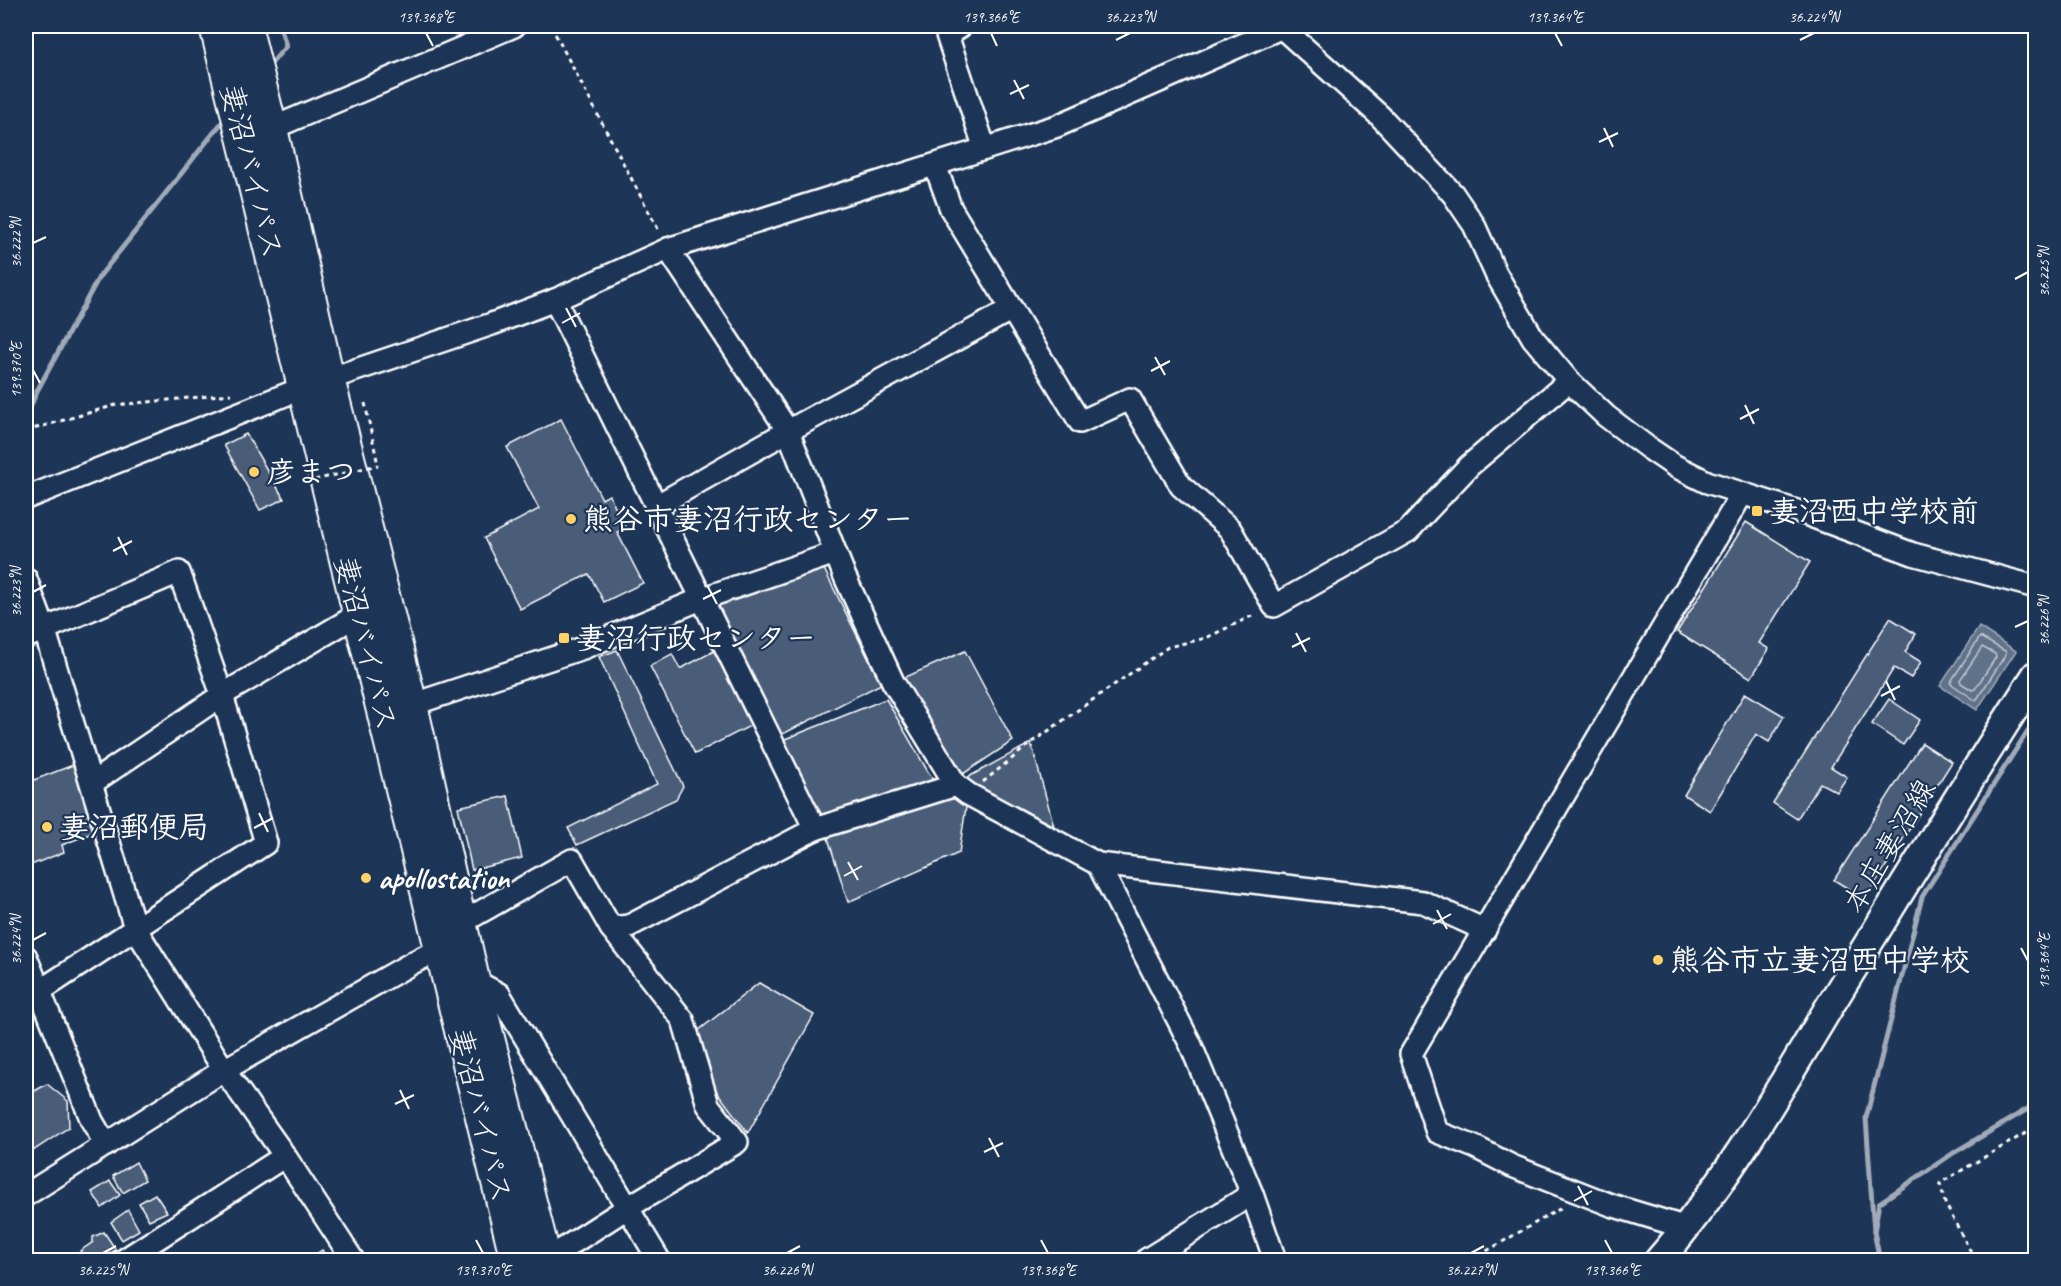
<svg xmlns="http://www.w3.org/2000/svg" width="2061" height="1286" font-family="Caveat,'Klee One',sans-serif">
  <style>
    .water { fill: #617289; stroke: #a0aab8; stroke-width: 1.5 }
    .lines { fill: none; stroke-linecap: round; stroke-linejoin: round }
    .shore { stroke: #c0c7d0; stroke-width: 1.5 }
    .stream { stroke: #a0aab8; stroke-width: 5 }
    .building { fill: #4a5d79; stroke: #fff; stroke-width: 1.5 }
    .minor-casing { stroke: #fff; stroke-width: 26 }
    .major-casing { stroke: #fff; stroke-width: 32 }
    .highway-casing { stroke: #fff; stroke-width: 36 }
    .path { stroke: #fff; stroke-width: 3; stroke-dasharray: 4.5 4.5; stroke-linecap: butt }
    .minor { stroke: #1d3557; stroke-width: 21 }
    .major { stroke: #1d3557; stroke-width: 27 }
    .highway { stroke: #1d3557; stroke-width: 32 }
    .path-bridge { stroke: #fff; stroke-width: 3; stroke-dasharray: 4.5 4.5; stroke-linecap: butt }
    .ticks { fill: none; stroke: #fff; stroke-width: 2 }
    .poi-dot { fill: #ffd166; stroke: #1d3557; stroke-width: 2 }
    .labels { text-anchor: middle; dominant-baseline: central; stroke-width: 4.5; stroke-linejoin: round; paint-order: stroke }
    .street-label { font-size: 30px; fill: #fff; stroke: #1d3557 }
    .poi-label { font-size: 30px; font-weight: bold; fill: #fff; stroke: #1d3557; text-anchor: start }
    .neatline { fill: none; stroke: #fff; stroke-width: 2 }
    .ticks-label { font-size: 15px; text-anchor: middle; fill: #fff }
  </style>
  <rect width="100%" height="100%" fill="#1d3557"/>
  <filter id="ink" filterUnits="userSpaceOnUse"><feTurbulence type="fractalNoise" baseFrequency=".0167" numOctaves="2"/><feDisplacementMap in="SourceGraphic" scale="12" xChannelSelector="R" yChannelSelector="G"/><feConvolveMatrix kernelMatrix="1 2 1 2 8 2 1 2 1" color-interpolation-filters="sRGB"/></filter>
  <g filter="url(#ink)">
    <!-- water -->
    <path class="water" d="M1979,627L2016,651L1977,710L1940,686Z"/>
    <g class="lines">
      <!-- shore -->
      <g class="shore">
        <path d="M1980,637L2005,651L2006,654L1977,699L1975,700L1950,683Z"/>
        <path d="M1982,647L1995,654L1996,657L1975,689L1972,690L1961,683L1960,680Z"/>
      </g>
      <!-- stream -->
      <g class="stream">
        <path d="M266,70L286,46L280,26"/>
        <path d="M26,417L37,391L99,277L227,116"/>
        <path d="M1874,1232L1866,1118L1922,897L2036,718"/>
        <path d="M1880,1260L1874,1232L1879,1203L1955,1152L2036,1104"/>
      </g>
    </g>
    <!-- building -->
    <g class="building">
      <path d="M561,419L602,499L609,495L626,528L617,532L643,583L604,602L589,574L520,609L484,538L539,509L507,447Z"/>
      <path d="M246,434L284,499L260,510L224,445Z"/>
      <path d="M1746,522L1810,562L1759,643L1769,649L1751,678L1677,632Z"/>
      <path d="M824,569L881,684L775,738L713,598Z"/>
      <path d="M1890,618L1916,634L1905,652L1921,662L1911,678L1894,668L1831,767L1847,777L1837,792L1820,783L1797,819L1773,803Z"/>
      <path d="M617,650L683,786L676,799L577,845L568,828L657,784L599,657Z"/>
      <path d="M714,651L752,725L695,754L650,666L672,654L680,669Z"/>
      <path d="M965,651L1013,741L960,776L901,679Z"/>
      <path d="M1745,693L1784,716L1769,742L1756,734L1710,811L1684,795Z"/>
      <path d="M886,699L938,789L818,822L780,741Z"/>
      <path d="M1889,699L1920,720L1903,745L1872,724Z"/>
      <path d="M1031,743L1054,826L961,781Z"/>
      <path d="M1922,743L1952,762L1865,899L1834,880Z"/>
      <path d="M81,762L102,829L62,845L64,852L26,867V783Z"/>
      <path d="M968,794L959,853L848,902L826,832Z"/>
      <path d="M508,796L522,858L472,870L458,807Z"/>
      <path d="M759,983L814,1015L748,1133L711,1084L694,1034Z"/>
      <path d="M47,1084L68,1101L69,1127L27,1155L32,1161L26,1166V1111L31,1108L26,1101V1096Z"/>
      <path d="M136,1162L145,1180L123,1193L113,1176Z"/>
      <path d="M110,1181L120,1195L102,1208L92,1192Z"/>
      <path d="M155,1194L167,1212L149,1220L139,1203Z"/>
      <path d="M128,1210L139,1230L122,1240L111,1222Z"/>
      <path d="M104,1232L116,1250L98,1260H85L80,1251L93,1242V1237Z"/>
      <path d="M322,1250L328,1260H307Z"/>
    </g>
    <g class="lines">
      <defs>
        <g id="minor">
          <path d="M961,26L947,35L985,149"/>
          <path d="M1280,26L1380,116L1453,194L1474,225L1496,274L1533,338L1569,381L1606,416L1647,447L1675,466L1707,482L1800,512L1913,554L2036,587"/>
          <path d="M261,133L514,26"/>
          <path d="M935,165L951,209L1080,422L1130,399L1181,486L1230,529L1274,606L1408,531L1469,466L1569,381"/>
          <path d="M668,249L788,431L845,577L893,682L956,785L968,794L1098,864L1423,902L1485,930"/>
          <path d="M555,300L815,829"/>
          <path d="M26,498L305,387L492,324L555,300L668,249L1057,126L1285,26"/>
          <path d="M656,506L788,431L1012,309"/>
          <path d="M26,579L44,628L135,928L224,1070L285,1156L353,1260"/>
          <path d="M26,637L179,572L222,695L266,843L26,1000"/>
          <path d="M411,705L583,648L701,599L835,553"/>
          <path d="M92,783L222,695L359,614"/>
          <path d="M1098,864L1190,1043L1252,1194L1275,1260"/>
          <path d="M461,923L572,860L611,928L683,1020L708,1105L737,1142L627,1208L546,1260"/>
          <path d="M611,928L629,926L815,829L956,785"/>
          <path d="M26,957L92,1121L106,1145"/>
          <path d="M473,980L499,994L659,1260"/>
          <path d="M26,1195L224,1070L414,962L440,949"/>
          <path d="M1687,1228L1611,1205L1512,1166L1475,1147L1437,1132L1411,1054L1742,494"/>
          <path d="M124,1260L285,1156"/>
          <path d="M1146,1260L1252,1194"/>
        </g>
        <path id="major" d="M1659,1260C1727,1182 1778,1092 1831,1004C1899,894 1966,783 2036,675"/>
        <g id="highway">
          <path d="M216,26L517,1260"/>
          <path d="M245,26L271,129L328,379L411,705L473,980L545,1260"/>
        </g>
      </defs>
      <!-- minor casing -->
      <use href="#minor" class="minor-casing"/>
      <!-- major casing -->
      <use href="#major" class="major-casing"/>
      <!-- highway casing -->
      <use href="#highway" class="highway-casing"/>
      <!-- path -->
      <g class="path">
        <path d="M551,26L659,231"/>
        <path d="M365,403L378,465"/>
        <path d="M26,431L116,405L231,394"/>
        <path d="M983,782L1031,743L1168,647L1206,638L1256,614"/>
        <path d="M1471,1260L1563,1207"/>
        <path d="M1975,1260L1945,1203L1940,1183L2036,1127"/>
      </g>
      <!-- minor -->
      <use href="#minor" class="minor"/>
      <!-- major -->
      <use href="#major" class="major"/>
      <!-- highway -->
      <use href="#highway" class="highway"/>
      <!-- path-bridge -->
      <path class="path-bridge" d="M306,482L378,465"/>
    </g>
  </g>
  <!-- ticks -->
  <path class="ticks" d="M426,33L433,46M991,33L997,46M1555,33L1562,46M1116,40L1130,33M1800,40L1814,33M1014,80L1024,99M1010,94L1029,85M1604,128L1613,147M1599,142L1618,133M33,243L46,237M2015,279L2028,272M566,308L576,327M562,323L580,313M1155,357L1165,375M33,370L40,383M1151,371L1170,361M1745,405L1754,424M1740,419L1759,409M118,537L127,555M113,551L132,541M707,585L717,604M33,592L46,585M703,599L721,590M2015,627L2028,621M1296,633L1306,652M1292,647L1310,638M1886,681L1895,700M1881,696L1900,686M259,813L268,832M254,828L273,818M848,862L858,880M844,876L862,866M1437,910L1447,929M1433,924L1451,914M33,940L46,933M2021,948L2028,961M400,1090L409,1109M395,1104L414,1095M989,1138L999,1157M984,1152L1003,1143M1578,1186L1588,1205M1574,1201L1592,1191M476,1240L483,1253M1041,1240L1048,1253M1605,1240L1612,1253M103,1253L116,1246M787,1253L800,1246M1471,1253L1484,1246"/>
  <!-- markers -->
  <g class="poi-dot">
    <circle cx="254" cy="472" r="6"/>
    <rect x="1751" y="505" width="12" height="12" rx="3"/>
    <circle cx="571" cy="519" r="6"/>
    <rect x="558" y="632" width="12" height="12" rx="3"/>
    <circle cx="47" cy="827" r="6"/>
    <circle cx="366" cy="878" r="6"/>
    <circle cx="1658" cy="960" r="6"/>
  </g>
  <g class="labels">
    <!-- street labels -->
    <g class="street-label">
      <text transform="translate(252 171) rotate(76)">妻沼バイパス</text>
      <text transform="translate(366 643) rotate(76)">妻沼バイパス</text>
      <text transform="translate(1889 846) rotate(-59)">本庄妻沼線</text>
      <text transform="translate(481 1115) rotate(76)">妻沼バイパス</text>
    </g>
    <!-- poi labels -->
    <g class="poi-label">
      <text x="266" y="472">彦まつ</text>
      <text x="1769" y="511">妻沼西中学校前</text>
      <text x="583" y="519">熊谷市妻沼行政センター</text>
      <text x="576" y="638">妻沼行政センター</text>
      <text x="59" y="827">妻沼郵便局</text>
      <text x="378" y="878">apollostation</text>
      <text x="1670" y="960">熊谷市立妻沼西中学校</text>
    </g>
  </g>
  <!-- margin -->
  <rect width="2061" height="1286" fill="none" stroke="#1d3557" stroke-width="66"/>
  <rect x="33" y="33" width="1995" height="1220" class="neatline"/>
  <g class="ticks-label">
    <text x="426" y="22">139.368°E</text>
    <text x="991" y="22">139.366°E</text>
    <text x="1130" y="22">36.223°N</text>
    <text x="1555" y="22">139.364°E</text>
    <text x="1814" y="22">36.224°N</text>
    <text transform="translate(16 243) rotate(-90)" y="5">36.222°N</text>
    <text transform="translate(2044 272) rotate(-90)" y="5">36.225°N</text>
    <text transform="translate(16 370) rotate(-90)" y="5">139.370°E</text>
    <text transform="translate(16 592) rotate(-90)" y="5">36.223°N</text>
    <text transform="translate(2044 621) rotate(-90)" y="5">36.226°N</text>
    <text transform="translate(16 940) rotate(-90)" y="5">36.224°N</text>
    <text transform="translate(2044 961) rotate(-90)" y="5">139.364°E</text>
    <text x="103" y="1275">36.225°N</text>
    <text x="483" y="1275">139.370°E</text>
    <text x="787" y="1275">36.226°N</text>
    <text x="1048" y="1275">139.368°E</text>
    <text x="1471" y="1275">36.227°N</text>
    <text x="1612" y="1275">139.366°E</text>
  </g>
</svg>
